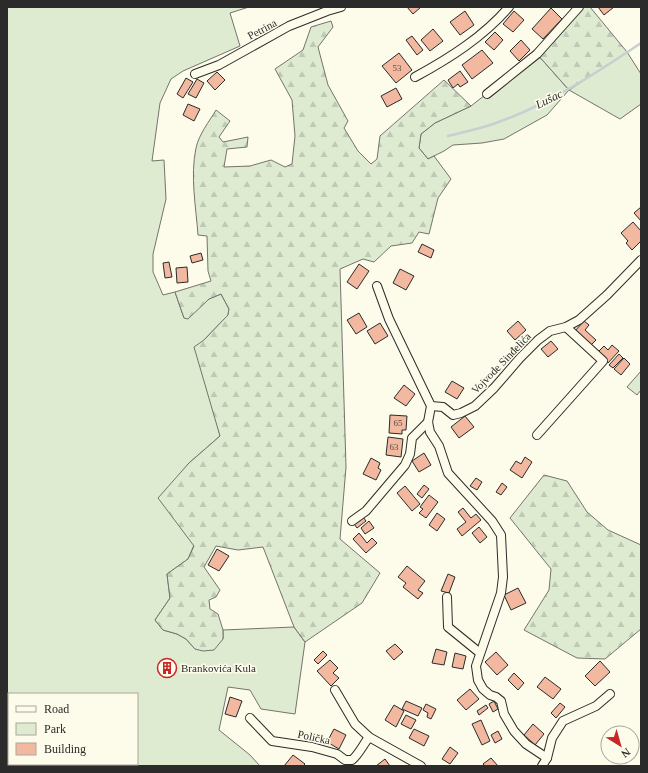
<svg xmlns="http://www.w3.org/2000/svg" width="648" height="773" font-family="'Times New Roman',serif">
  <style>
    .green { fill: #deebd1; stroke: #74746e; fill-rule: evenodd }
    .forest { fill: url(#forest-firs); stroke: #74746e }
    .lines { fill: none; stroke-linecap: round; stroke-linejoin: round }
    .stream { stroke: #c7d0d0; stroke-width: 2.5 }
    .building { fill: #f2b8a0; stroke: #2b2b2b }
    .minor-casing { stroke: #2b2b2b; stroke-width: 10 }
    .minor { stroke: #fdfbea; stroke-width: 8 }
    .wall { stroke: #2b2b2b; stroke-width: 2 }
    .labels { text-anchor: middle; dominant-baseline: central; stroke-width: 3; stroke-linejoin: round; paint-order: stroke }
    .number-label { font-size: 9px; fill: #5d4e48 }
    .street-label { font-size: 11px; fill: #2b2b2b; stroke: #fdfbea }
    .poi-label { font-size: 11px; fill: #2b2b2b; stroke: #fdfbea; text-anchor: start }
    .water-label { font-size: 12px; font-style: italic; fill: #2b2b2b; stroke: #fdfbea }
  </style>
  <defs>
    <pattern id="forest-firs" width="22" height="20" patternUnits="userSpaceOnUse"><rect width="22" height="20" fill="#deebd1"/><path d="M5 1l3.5 6h-7zM16 11l3.5 6h-7z" fill="#bfcab4"/></pattern>
  </defs>
  <rect width="100%" height="100%" fill="#fdfbea"/>
  <!-- green -->
  <g class="green">
    <path d="M7,7H249L230,13L240,46L183,71L171,79L160,103L152,161L164,160L166,199L153,254V272L163,295L175,292L184,318L209,299L221,294L229,309L228,315L204,340L216,418L220,436L189,463L179,476L194,545L188,559L167,574L170,598L155,620L163,630L177,634L186,639L195,649L223,639V630L294,627L305,642L295,714L261,709L250,690L228,687L219,730L250,755L260,766H7ZM9,694H137V764H9Z"/>
    <path d="M627,52L641,74V104L620,119L569,90L547,115L504,139L482,143L453,145L444,151L428,159L419,148L421,134L435,123L471,106L537,54L569,90Z"/>
    <path d="M641,371V390L637,395L627,387Z"/>
  </g>
  <!-- forest -->
  <g class="forest">
    <path d="M579,7H590L627,52L569,90L537,54Z"/>
    <path d="M331,21L333,27L318,47L328,85L348,121L344,128L358,151L371,164L377,159L380,136L444,80L471,106L435,123L421,134L419,148L428,159L434,156L451,179L438,198L429,234L419,232L412,243L391,246L374,262L363,259L340,269L346,467L340,539L380,573L362,603L305,642L294,627L263,547L238,550L216,546L204,567L220,590L216,597L209,600L210,609L218,614L223,630V639L214,650L203,651L195,649L186,639L177,634L163,630L155,620L170,598L167,574L188,559L194,546L158,498L189,463L220,436L194,347L204,340L228,315L229,309L221,294L209,299L188,319L184,318L175,292L211,281L208,271L207,236L198,235C196,207 190,176 196,148C199,134 209,122 216,110L230,121L219,137L223,142L248,137L247,147L227,149L224,167L250,166L271,160L285,167L292,164L295,136L292,100L275,69L303,50L311,27Z"/>
    <path d="M544,475L567,481L587,512L608,530L641,545V629L605,659L577,658L524,630L549,590L551,569L510,518Z"/>
  </g>
  <g class="lines">
    <!-- stream -->
    <path class="stream" d="M448,136C463,132 479,129 493,124C546,106 595,74 641,43"/>
  </g>
  <!-- building -->
  <g class="building">
    <path d="M407,7H421L413,14Z"/>
    <path d="M598,7H614L604,15Z"/>
    <path d="M551,8L562,19L543,39L532,29Z"/>
    <path d="M465,11L474,25L460,35L450,22Z"/>
    <path d="M514,11L524,20L513,32L503,24Z"/>
    <path d="M433,29L443,41L430,51L421,40Z"/>
    <path d="M495,32L503,40L494,50L485,42Z"/>
    <path d="M412,36L423,50L417,55L406,40Z"/>
    <path d="M521,40L530,50L519,61L510,51Z"/>
    <path d="M482,50L493,63L472,79L462,65Z"/>
    <path d="M399,53L412,70L396,83L382,66Z"/>
    <path d="M460,71L468,82L460,87L458,84L453,88L448,80Z"/>
    <path d="M217,72L225,80L215,90L207,81Z"/>
    <path d="M186,78L193,82L183,98L177,94Z"/>
    <path d="M197,79L204,83L196,98L188,94Z"/>
    <path d="M396,88L402,99L387,107L381,96Z"/>
    <path d="M188,104L200,109L194,121L183,115Z"/>
    <path d="M641,207V221L634,213Z"/>
    <path d="M633,222L641,231V241L632,250L626,243L628,241L621,233Z"/>
    <path d="M422,244L434,250L431,258L418,252Z"/>
    <path d="M201,253L203,260L192,263L190,256Z"/>
    <path d="M169,262L172,277L165,278L163,263Z"/>
    <path d="M359,264L369,271L357,289L347,282Z"/>
    <path d="M187,267L188,282L177,283L176,268Z"/>
    <path d="M400,269L414,276L406,290L393,283Z"/>
    <path d="M359,313L367,327L356,334L347,320Z"/>
    <path d="M518,321L526,330L515,340L507,331Z"/>
    <path d="M584,321L589,325L585,330L596,340L590,346L574,332Z"/>
    <path d="M380,323L388,336L375,344L367,331Z"/>
    <path d="M551,341L558,349L548,357L541,349Z"/>
    <path d="M612,345L619,351L608,363L597,353L604,346L608,350Z"/>
    <path d="M619,354L623,358L613,368L609,365Z"/>
    <path d="M624,358L630,364L621,375L614,369Z"/>
    <path d="M452,381L464,388L457,399L445,392Z"/>
    <path d="M404,385L415,394L406,406L394,398Z"/>
    <path d="M390,415L407,416L406,430H402V434L389,433Z"/>
    <path d="M465,416L474,427L459,438L451,427Z"/>
    <path d="M388,437L403,439L401,457L386,455Z"/>
    <path d="M424,453L431,465L419,472L412,461Z"/>
    <path d="M525,457L532,462L522,478L510,470L516,461L521,464Z"/>
    <path d="M371,458L380,463L378,468L381,470L376,480L363,474Z"/>
    <path d="M476,478L482,482L477,490L470,486Z"/>
    <path d="M502,483L507,487L501,495L496,492Z"/>
    <path d="M424,485L429,489L422,498L417,494Z"/>
    <path d="M405,486L420,504L412,511L397,493Z"/>
    <path d="M429,495L438,502L426,518L419,513L423,509L420,507Z"/>
    <path d="M463,508L471,518L476,514L481,520L462,536L457,529L466,522L458,512Z"/>
    <path d="M437,513L445,519L437,531L429,525Z"/>
    <path d="M363,517L366,521L357,528L354,524Z"/>
    <path d="M369,521L374,528L365,534L361,528Z"/>
    <path d="M479,527L487,537L480,543L472,533Z"/>
    <path d="M359,533L367,543L372,538L377,543L366,553L353,539Z"/>
    <path d="M217,549L229,556L219,571L208,565Z"/>
    <path d="M407,566L425,581L418,590L423,593L418,599L403,587L406,583L398,577Z"/>
    <path d="M448,574L455,577L449,593L441,591Z"/>
    <path d="M518,588L526,603L511,610L504,595Z"/>
    <path d="M395,644L403,652L394,660L386,651Z"/>
    <path d="M436,649L447,652L444,665L432,663Z"/>
    <path d="M323,651L327,655L318,664L314,660Z"/>
    <path d="M496,652L508,665L497,675L485,662Z"/>
    <path d="M455,653L466,656L463,669L452,667Z"/>
    <path d="M330,660L338,668L333,673L339,678L331,686L317,671Z"/>
    <path d="M600,661L610,672L595,686L585,676Z"/>
    <circle cx="167" cy="669" r="6"/>
    <path d="M514,673L524,683L518,690L508,680Z"/>
    <path d="M545,677L561,689L553,699L537,687Z"/>
    <path d="M470,689L479,699L466,710L457,700Z"/>
    <path d="M230,697L242,701L236,717L225,714Z"/>
    <path d="M406,701L422,708L418,716L402,709Z"/>
    <path d="M494,701L498,709L493,712L489,704Z"/>
    <path d="M560,703L565,707L556,718L551,713Z"/>
    <path d="M426,704L436,709L431,719L427,717L428,713L423,710Z"/>
    <path d="M394,705L404,711L396,727L385,720Z"/>
    <path d="M486,705L488,708L479,715L477,711Z"/>
    <path d="M406,715L416,720L411,729L401,724Z"/>
    <path d="M481,720L490,741L482,745L472,724Z"/>
    <path d="M533,724L544,734L535,745L524,735Z"/>
    <path d="M334,729L346,735L339,749L327,742Z"/>
    <path d="M414,729L429,736L424,746L409,738Z"/>
    <path d="M498,731L502,739L495,743L491,735Z"/>
    <path d="M450,747L458,753L450,764L442,759Z"/>
    <path d="M293,755L305,764L303,766H284Z"/>
    <path d="M491,758L498,766H485L483,764Z"/>
    <path d="M385,759L390,766H376Z"/>
  </g>
  <g class="lines">
    <defs>
      <g id="minor">
        <path d="M195,74L219,65L289,26L327,11L341,7"/>
        <path d="M415,77C450,58 483,37 509,7"/>
        <path d="M487,94L537,54L579,7"/>
        <path d="M377,286L389,319L431,406L428,422L430,432L439,446L448,473L492,521L501,535L503,577L501,593L476,666L478,680L483,689L490,695L496,697L501,701L504,714L514,731L526,744L547,758L542,766"/>
        <path d="M431,406L443,407L453,415L461,413L475,406L494,388L520,358L538,340L550,331L566,327L579,320L607,295L641,260"/>
        <path d="M537,435L603,361L566,327"/>
        <path d="M352,521L366,511L405,465L410,454L412,438L428,422"/>
        <path d="M447,597L448,627L480,653"/>
        <path d="M335,690L355,724L369,737L421,766"/>
        <path d="M250,718L272,741L312,747L337,754L345,760H352C359,754 363,745 369,737"/>
        <path d="M547,758L552,738L563,721L596,706L610,694"/>
      </g>
    </defs>
    <!-- minor casing -->
    <use href="#minor" class="minor-casing"/>
    <!-- minor -->
    <use href="#minor" class="minor"/>
    <!-- wall -->
    <circle class="wall" cx="167" cy="669" r="6"/>
  </g>
  <!-- icons -->
  <defs>
    <symbol id="building-ring" viewBox="-11 -11 22 22"><circle r="9.5" fill="#fdfbea" stroke="#c62828" stroke-width="1.5"/><path d="M-4-6H4V6H1V3H-1V6H-4ZM-2.5-4.3h1.7v1.8h-1.7ZM.8-4.3h1.7v1.8H.8ZM-2.5-1h1.7V.8h-1.7ZM.8-1h1.7V.8H.8Z" fill="#c62828"/></symbol>
  </defs>
  <g fill-rule="evenodd">
    <use href="#building-ring" x="156" y="657" width="22" height="22"/>
  </g>
  <g class="labels">
    <!-- number labels -->
    <g class="number-label">
      <text x="397" y="68">53</text>
      <text x="398" y="423">65</text>
      <text x="394" y="447">63</text>
    </g>
    <!-- street labels -->
    <g class="street-label">
      <text transform="translate(262 29) rotate(-28)">Petrina</text>
      <text transform="translate(501 363) rotate(-46)">Vojvode Sinđelića</text>
      <text transform="translate(314 737) rotate(12)">Polička</text>
    </g>
    <!-- poi labels -->
    <g class="poi-label">
      <text x="181" y="668">Brankovića Kula</text>
    </g>
    <!-- water labels -->
    <g class="water-label">
      <text transform="translate(549 99) rotate(-26)">Lušac</text>
    </g>
  </g>
  <!-- border -->
  <rect width="648" height="773" fill="none" stroke="#2b2b2b" stroke-width="16"/>
  <!-- legend -->
  <rect x="8" y="693" width="130" height="72" fill="#fdfbea" stroke="#a9a89e"/>
  <rect x="16" y="706" width="20" height="6" fill="#fdfbea" stroke="#a9a89e"/>
  <text x="44" y="713" font-size="12" fill="#2b2b2b">Road</text>
  <rect x="16" y="723" width="20" height="12" fill="#deebd1" stroke="#a9a89e"/>
  <text x="44" y="733" font-size="12" fill="#2b2b2b">Park</text>
  <rect x="16" y="743" width="20" height="12" fill="#f2b8a0" stroke="#a9a89e"/>
  <text x="44" y="753" font-size="12" fill="#2b2b2b">Building</text>
  <!-- north arrow -->
  <g transform="translate(620 745) rotate(143)"><circle r="19" fill="#fdfbea" stroke="#a9a89e"/>
  <path d="M0-3L7 15L0 10L-7 15Z" fill="#c62828"/>
  <text y="-6" font-size="11" font-weight="bold" text-anchor="middle" fill="#2b2b2b">N</text>
  </g>
</svg>
